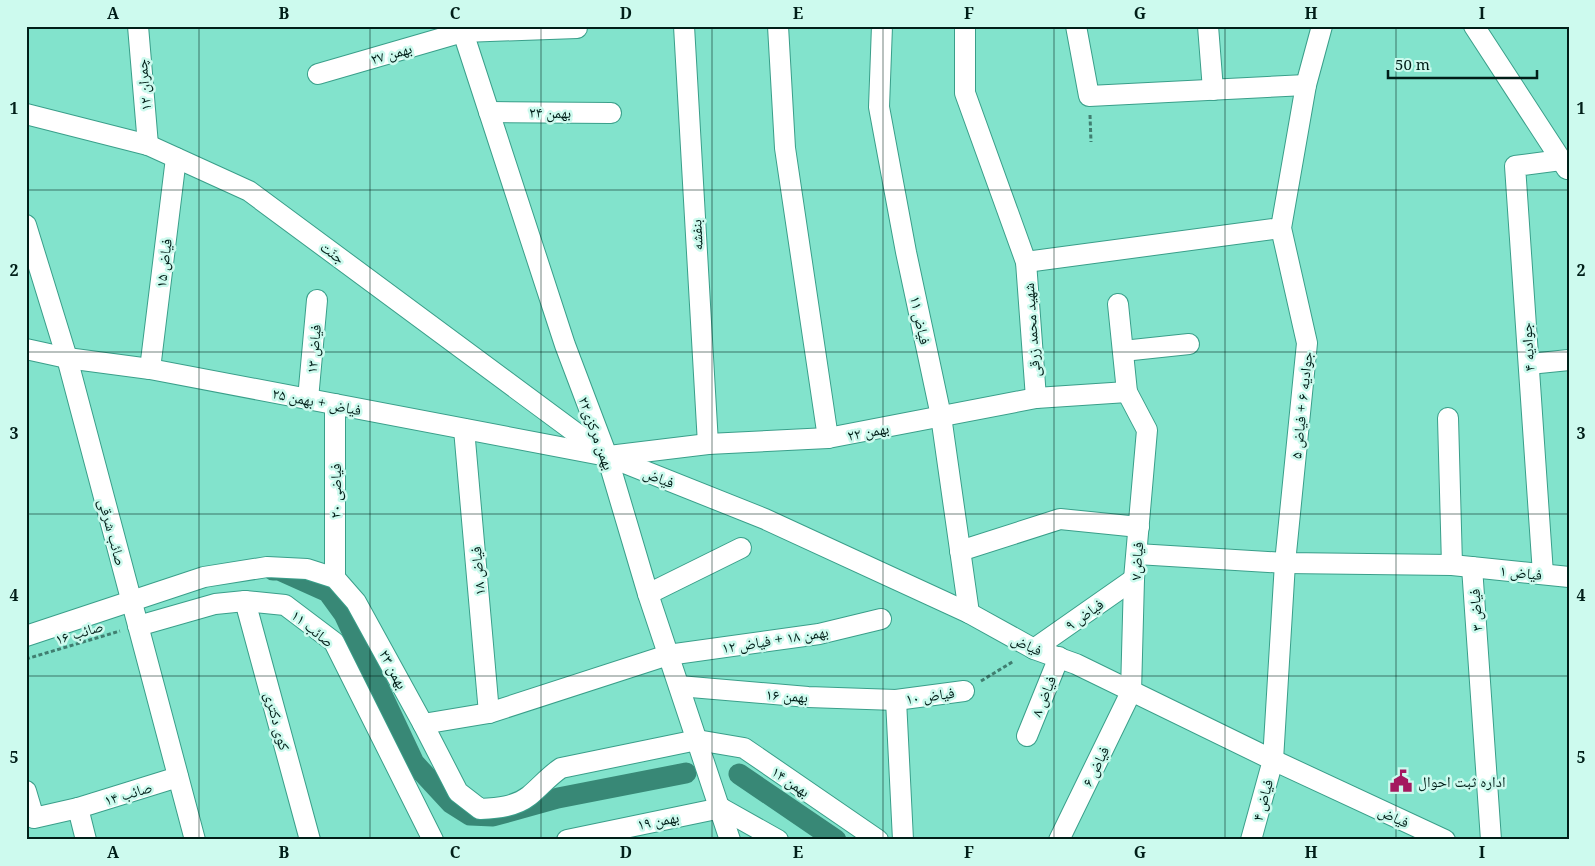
<svg xmlns="http://www.w3.org/2000/svg" width="1595" height="866" font-family="'Noto Serif','Noto Naskh Arabic',serif">
  <style>
    .lines { fill: none; stroke-linecap: round; stroke-linejoin: round }
    .canal { stroke: #388876; stroke-width: 21 }
    .minor-casing { stroke: #3a9f8a; stroke-width: 22 }
    .path { stroke: #407e70; stroke-width: 3; stroke-dasharray: 4 2.5; stroke-linecap: butt }
    .minor { stroke: #fff; stroke-width: 20 }
    .grid { fill: none; stroke: #001e18; stroke-width: 1; stroke-opacity: 0.55 }
    .labels { text-anchor: middle; dominant-baseline: central; stroke-width: 5; stroke-linejoin: round; paint-order: stroke }
    .street-label { font-size: 15px; fill: #001e18; stroke: #cdfaee }
    .poi-label { font-size: 15px; fill: #001e18; stroke: #cdfaee; text-anchor: start }
    .neatline { fill: none; stroke: #001e18; stroke-width: 2 }
    .grid-label { font-size: 16px; text-anchor: middle; font-weight: bold; fill: #001e18 }
  </style>
  <rect width="100%" height="100%" fill="#82e3cc"/>
  <g class="lines">
    <!-- canal -->
    <g class="canal">
      <path d="M273,570H279L328,592L344,614L414,763L451,803L470,815L493,816L558,798L686,773"/>
      <path d="M739,774L836,840"/>
    </g>
    <defs>
      <g id="minor">
        <path d="M138,26L148,145"/>
        <path d="M461,26L565,345L607,456L648,594L730,840"/>
        <path d="M684,26L708,444"/>
        <path d="M778,26L785,148L828,438"/>
        <path d="M882,26L879,107L906,252L941,416L969,613"/>
        <path d="M965,26V93L1026,262L1036,398"/>
        <path d="M1076,26L1089,96L1306,85"/>
        <path d="M1208,26L1213,90"/>
        <path d="M1474,26L1567,169"/>
        <path d="M318,74L463,32L577,28"/>
        <path d="M489,112L611,113"/>
        <path d="M26,114L148,145L249,191L603,453"/>
        <path d="M26,225L67,358L195,840"/>
        <path d="M1026,262L1281,228"/>
        <path d="M26,349L67,358L150,369L607,456L765,519L969,613L1034,649L1076,664L1273,760L1445,840"/>
        <path d="M1123,351L1189,344"/>
        <path d="M1529,364L1569,360"/>
        <path d="M150,369L176,158"/>
        <path d="M308,399L317,300"/>
        <path d="M335,404V578"/>
        <path d="M1448,418L1452,565"/>
        <path d="M464,429L489,713"/>
        <path d="M609,456L708,444L828,438L1036,398L1127,392"/>
        <path d="M960,551L1060,519L1139,527"/>
        <path d="M1137,554L1285,563L1452,565L1569,577"/>
        <path d="M1472,567L1491,840"/>
        <path d="M1543,574L1515,166L1561,160"/>
        <path d="M648,594L741,548"/>
        <path d="M245,601L310,840"/>
        <path d="M138,626L215,604L245,601L285,605L334,642L433,840"/>
        <path d="M26,636L204,577L267,567L307,569L335,578L356,602L423,724L489,713L668,655L819,634L881,619"/>
        <path d="M1034,649L1134,579"/>
        <path d="M679,686L808,697L896,700L964,691"/>
        <path d="M896,700L903,840"/>
        <path d="M423,724L458,792L480,809C497,808 515,807 529,796C540,787 549,776 561,768L697,740L744,748L878,840"/>
        <path d="M1027,736L1059,657"/>
        <path d="M26,791L34,818L78,808L178,777"/>
        <path d="M78,808L86,840"/>
        <path d="M721,808L778,840"/>
        <path d="M567,840L721,808"/>
        <path d="M1059,840L1131,692L1134,579L1147,430L1127,392L1118,304"/>
        <path d="M1251,840L1273,760L1285,563L1307,343L1281,228L1306,85L1322,26"/>
      </g>
    </defs>
    <!-- minor casing -->
    <use href="#minor" class="minor-casing"/>
    <!-- path -->
    <g class="path">
      <path d="M1090,115L1091,142"/>
      <path d="M26,659L120,631"/>
      <path d="M981,681L1014,661"/>
    </g>
    <!-- minor -->
    <use href="#minor" class="minor"/>
  </g>
  <!-- grid -->
  <path class="grid" d="M199,26V840M370,26V840M541,26V840M712,26V840M883,26V840M1054,26V840M1225,26V840M1396,26V840M26,190H1569M26,352H1569M26,514H1569M26,676H1569"/>
  <!-- icons -->
  <defs>
    <symbol id="civic-bare" viewBox="-9 -9 18 18"><path d="M-.6-6.5H3V-4.5H.6V-3L4-1V1h2V6H-6V1h2V-1L-.6-3ZM-1.2 2.5V6h2.4V2.5Z" fill="#a4195f" stroke="#cdfaee" stroke-width="2.5" paint-order="stroke"/></symbol>
  </defs>
  <g fill-rule="evenodd">
    <use href="#civic-bare" x="1385" y="765" width="32" height="32"/>
  </g>
  <g class="labels">
    <!-- street labels -->
    <g class="street-label">
      <text transform="translate(391 53) rotate(-16)">بهمن ۲۷</text>
      <text transform="translate(143 85) rotate(-95)">چمران ۱۲</text>
      <text x="550" y="112">بهمن ۲۴</text>
      <text transform="translate(696 235) rotate(-93)">بنفشه</text>
      <text transform="translate(333 252) rotate(36)">جنّت</text>
      <text transform="translate(163 263) rotate(-83)">فیاض ۱۵</text>
      <text transform="translate(921 320) rotate(78)">فیاض ۱۱</text>
      <text transform="translate(1031 330) rotate(-94)">شهید محمد زرقی</text>
      <text transform="translate(1527 347) rotate(-94)">جوادیه ۴</text>
      <text transform="translate(313 349) rotate(-85)">فیاض ۱۳</text>
      <text transform="translate(317 401) rotate(11)">فیاض + بهمن ۲۵</text>
      <text transform="translate(1301 405) rotate(-84)">جوادیه ۶ + فیاض ۵</text>
      <text transform="translate(868 431) rotate(-11)">بهمن ۲۲</text>
      <text transform="translate(597 433) rotate(70)">۲۲بهمن مرکزی</text>
      <text transform="translate(659 477) rotate(21)">فیاض</text>
      <text transform="translate(335 491) rotate(-90)">فیاضی ۲۰</text>
      <text transform="translate(113 532) rotate(75)">صائب شرقی</text>
      <text transform="translate(1136 561) rotate(-86)">فیاض۷</text>
      <text transform="translate(477 571) rotate(-95)">فیاض ۱۸</text>
      <text transform="translate(1521 572) rotate(6)">فیاض ۱</text>
      <text transform="translate(1475 610) rotate(-94)">فیاض ۳</text>
      <text transform="translate(1084 614) rotate(-35)">فیاض ۹</text>
      <text transform="translate(313 628) rotate(39)">صائب ۱۱</text>
      <text transform="translate(79 632) rotate(-17)">صائب ۱۶</text>
      <text transform="translate(775 639) rotate(-9)">بهمن ۱۸ + فیاض ۱۲</text>
      <text transform="translate(1027 644) rotate(25)">فیاض</text>
      <text transform="translate(394 669) rotate(62)">بهمن ۲۳</text>
      <text transform="translate(787 695) rotate(4)">بهمن ۱۶</text>
      <text transform="translate(930 695) rotate(-8)">فیاض ۱۰</text>
      <text transform="translate(1043 696) rotate(-68)">فیاض ۸</text>
      <text transform="translate(278 721) rotate(75)">کوی دکتری</text>
      <text transform="translate(1095 766) rotate(-64)">فیاض ۶</text>
      <text transform="translate(791 781) rotate(34)">بهمن ۱۴</text>
      <text transform="translate(128 793) rotate(-17)">صائب ۱۴</text>
      <text transform="translate(1262 800) rotate(-75)">فیاض ۴</text>
      <text transform="translate(1394 816) rotate(25)">فیاض</text>
      <text transform="translate(658 820) rotate(-11)">بهمن ۱۹</text>
    </g>
    <!-- poi labels -->
    <g class="poi-label">
      <text x="1418" y="781">اداره ثبت احوال</text>
    </g>
  </g>
  <!-- border -->
  <rect width="1595" height="866" fill="none" stroke="#cdfaee" stroke-width="55"/>
  <!-- scale -->
  <path d="M1388 70v8h149v-8" fill="none" stroke="#001e18" stroke-width="2.5"/>
  <text x="1395" y="70" font-size="15" fill="#001e18" stroke="#cdfaee" stroke-width="4" paint-order="stroke">50 m</text>
  <rect x="28" y="28" width="1540" height="810" class="neatline"/>
  <g class="grid-label">
    <text x="113" y="19">A</text>
    <text x="284" y="19">B</text>
    <text x="455" y="19">C</text>
    <text x="626" y="19">D</text>
    <text x="798" y="19">E</text>
    <text x="969" y="19">F</text>
    <text x="1140" y="19">G</text>
    <text x="1311" y="19">H</text>
    <text x="1482" y="19">I</text>
    <text x="14" y="114">1</text>
    <text x="1581" y="114">1</text>
    <text x="14" y="276">2</text>
    <text x="1581" y="276">2</text>
    <text x="14" y="439">3</text>
    <text x="1581" y="439">3</text>
    <text x="14" y="601">4</text>
    <text x="1581" y="601">4</text>
    <text x="14" y="763">5</text>
    <text x="1581" y="763">5</text>
    <text x="113" y="858">A</text>
    <text x="284" y="858">B</text>
    <text x="455" y="858">C</text>
    <text x="626" y="858">D</text>
    <text x="798" y="858">E</text>
    <text x="969" y="858">F</text>
    <text x="1140" y="858">G</text>
    <text x="1311" y="858">H</text>
    <text x="1482" y="858">I</text>
  </g>
</svg>
